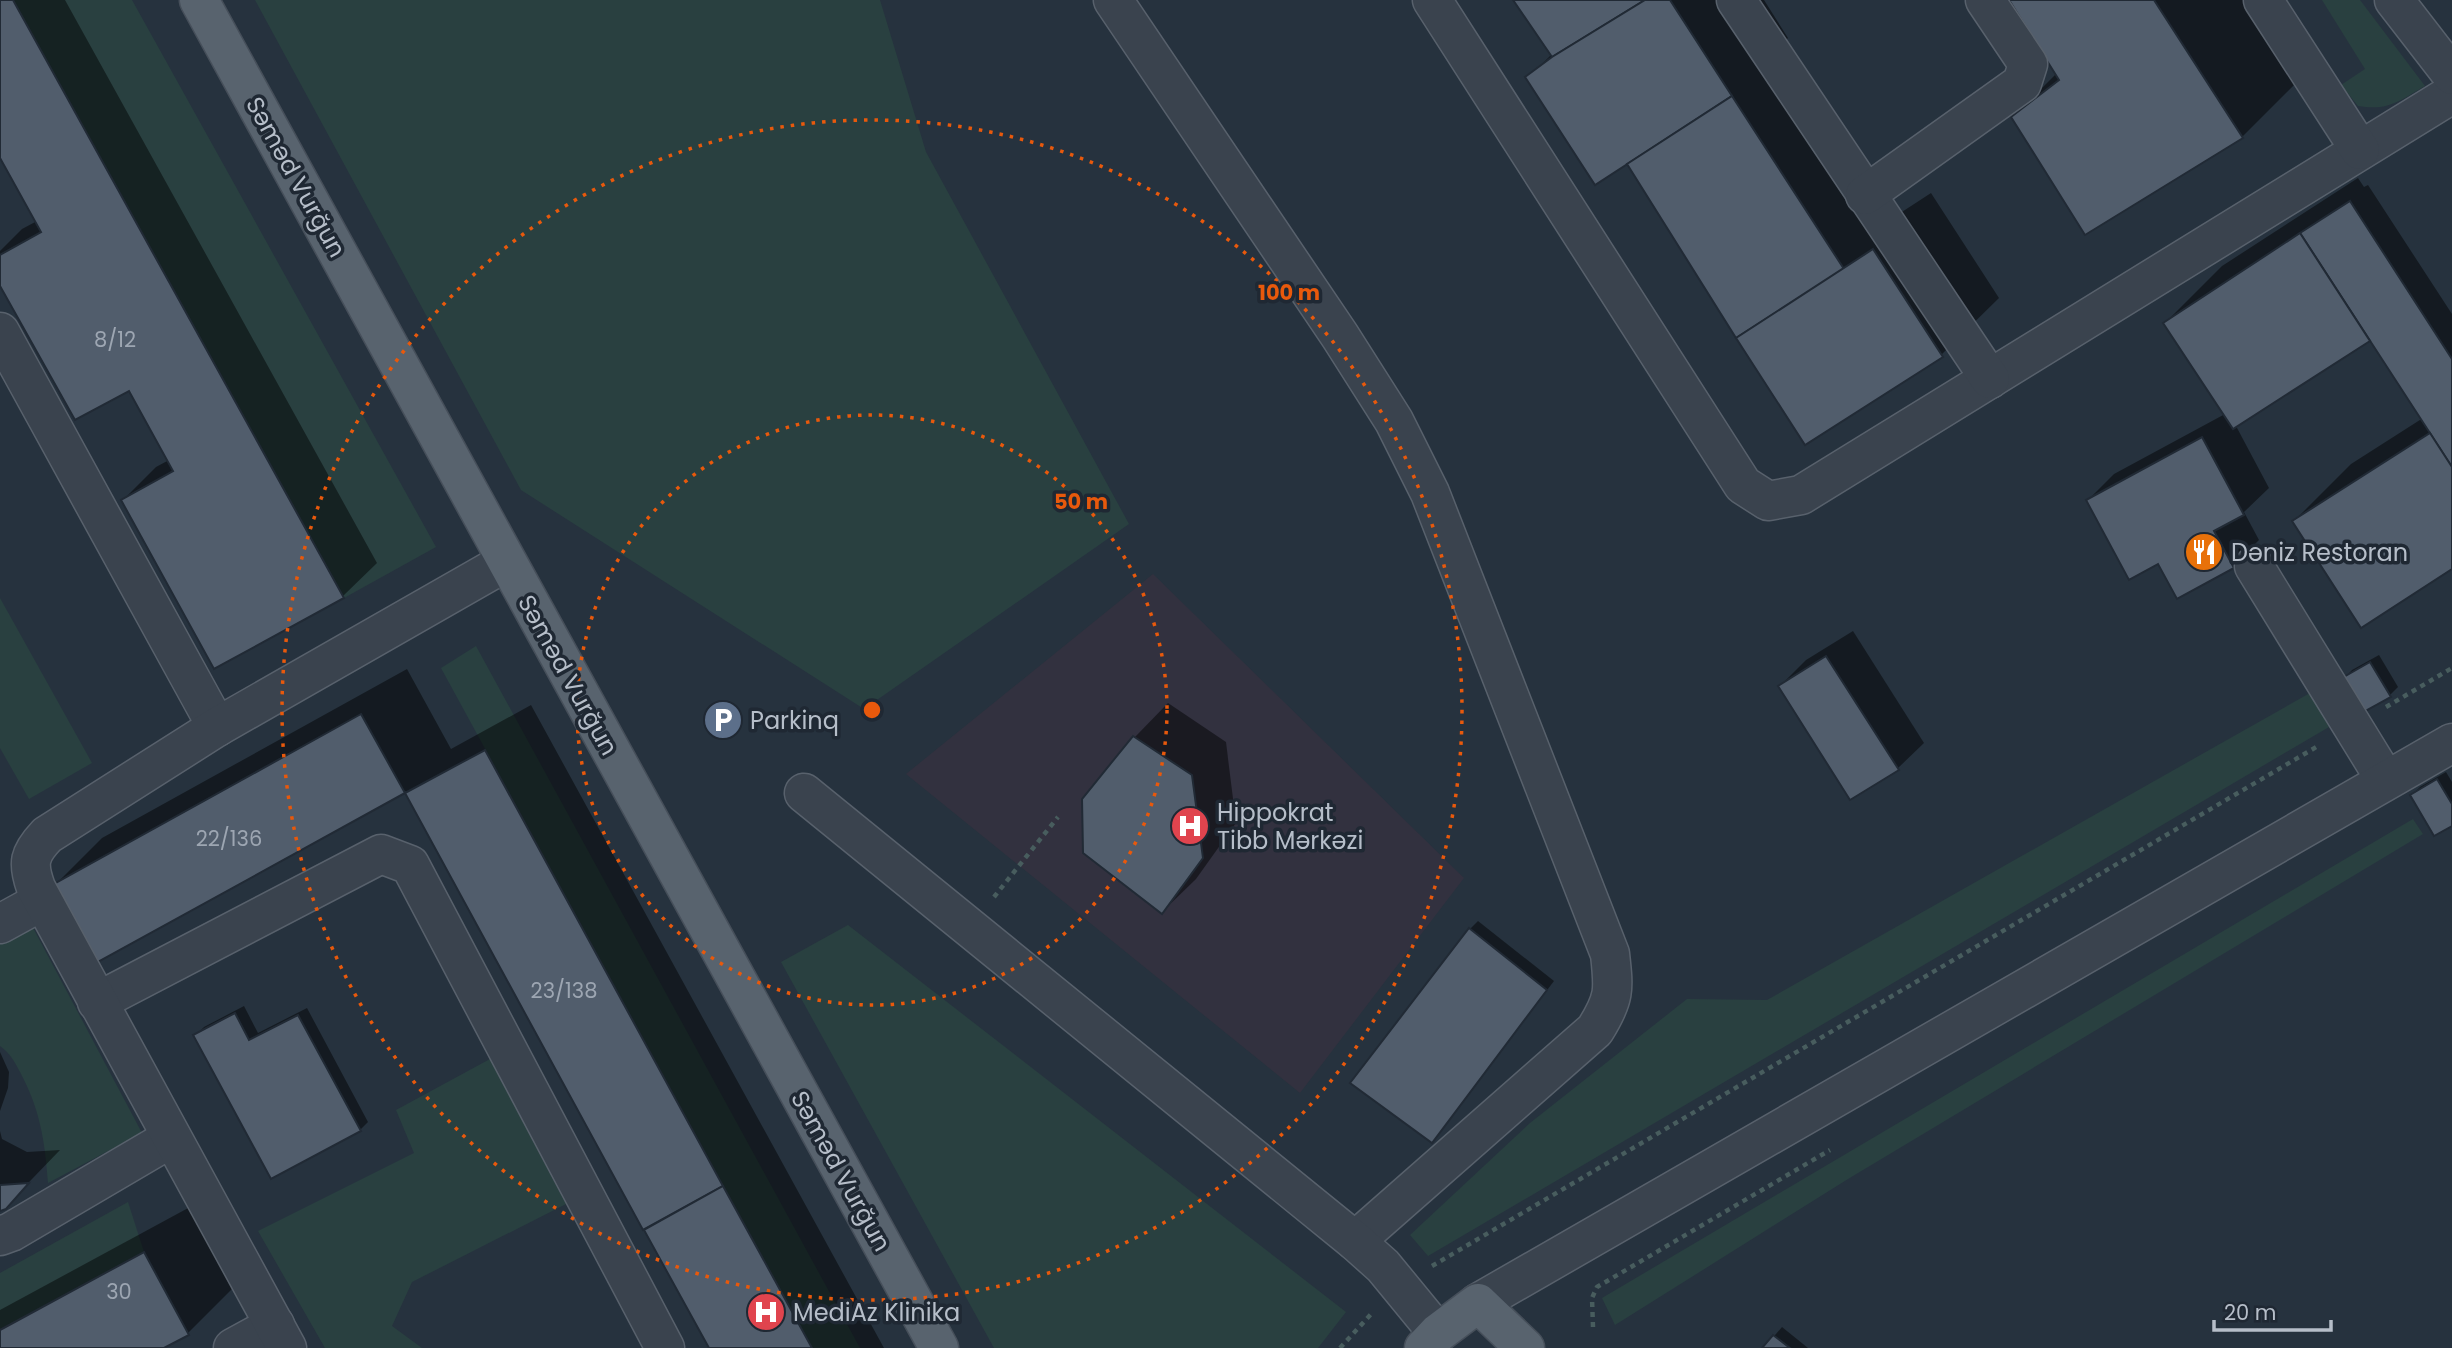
<svg xmlns="http://www.w3.org/2000/svg" width="2452" height="1348" font-family="Poppins,sans-serif">
  <style>
    .medical { fill: #32313f }
    .green { fill: #294040 }
    .shadow { fill: #0007 }
    .building { fill: #515d6c; stroke: #212a35; stroke-width: 2 }
    .lines { fill: none; stroke-linecap: round; stroke-linejoin: round }
    .minor-casing { stroke: #58616c; stroke-width: 41 }
    .major-casing { stroke: #464f5a; stroke-width: 41 }
    .path { stroke: #485d5e; stroke-width: 4.5; stroke-dasharray: 5 5; stroke-linecap: butt }
    .minor { stroke: #3a434e; stroke-width: 38 }
    .major { stroke: #58636e; stroke-width: 38 }
    .ring { fill: none; stroke: #e8590c; stroke-width: 3.5; stroke-dasharray: 3.5 7 }
    .labels { text-anchor: middle; dominant-baseline: central; stroke-width: 7; stroke-linejoin: round; paint-order: stroke }
    .number-label { font-size: 21px; fill: #9da6b2 }
    .street-label { font-size: 24px; fill: #b6bec9; stroke: #1f2833 }
    .poi-label { font-size: 24px; fill: #b6bec9; stroke: #1f2833; text-anchor: start }
    .centre { fill: #e8590c; stroke: #1f2833; stroke-width: 3.5 }
    .ring-label { font-size: 21px; text-anchor: middle; font-weight: bold; fill: #e8590c; stroke: #1f2833; stroke-width: 7; stroke-linejoin: round; paint-order: stroke }
  </style>
  <rect width="100%" height="100%" fill="#26323e"/>
  <!-- medical -->
  <path class="medical" d="M1153,574L1464,878L1300,1093L906,774Z"/>
  <!-- green -->
  <g class="green">
    <path d="M13,0H132L436,547L344,598Z"/>
    <path d="M255,0H880L926,152L1129,524L864,709L521,490Z"/>
    <path d="M2322,0H2360L2425,86C2399,101 2389,111 2358,106L2341,85L2365,69Z"/>
    <path d="M0,598L92,763L29,799L0,748Z"/>
    <path d="M476,646L860,1348H812L441,668Z"/>
    <path d="M2310,693L2329,727L1428,1256L1410,1235L1530,1123L1687,999L1767,1000Z"/>
    <path d="M2413,819L2423,834L1848,1179L1615,1325L1602,1298Z"/>
    <path d="M31,924L142,1133L48,1183C45,1141 40,1109 20,1072C14,1061 10,1053 0,1046V941Z"/>
    <path d="M848,925L1346,1312L1318,1348H994L781,962Z"/>
    <path d="M490,1059L566,1204L412,1282L392,1326L422,1348H325L258,1231L414,1153L396,1110Z"/>
    <path d="M128,1202L144,1252L0,1330V1273Z"/>
  </g>
  <!-- shadow -->
  <g class="shadow">
    <path d="M0,0H65L377,563L343,596L123,500L156,467L169,460L129,388L0,283V251L22,229L37,221L0,155Z"/>
    <path d="M1515,0H1764L1788,38L1777,49L1888,221L1931,193L1999,298L1941,355L1627,162L1528,78L1552,54Z"/>
    <path d="M2011,0H2248L2299,80L2242,137L2013,117L2057,73Z"/>
    <path d="M2358,178L2364,187L2368,185L2452,314V567L2294,521L2351,464L2423,418L2370,338L2236,426L2269,488L2244,512L2259,540L2233,566L2159,561L2088,500L2114,474L2225,414L2165,323L2222,266Z"/>
    <path d="M1853,631L1924,743L1897,769L1780,686L1806,660Z"/>
    <path d="M2379,655L2398,687L2390,695L2344,679L2352,670Z"/>
    <path d="M407,669L451,749L531,705L884,1348H712L406,791L99,960L56,884L102,838Z"/>
    <path d="M1168,703L1226,742L1236,823L1196,879L1162,912L1084,800L1135,737Z"/>
    <path d="M2446,772L2452,782V824L2412,795L2420,787Z"/>
    <path d="M1478,921L1554,981L1432,1141L1470,929Z"/>
    <path d="M244,1006L258,1033L307,1008L368,1122L360,1130L196,1035L204,1027Z"/>
    <path d="M0,1052L9,1072L8,1088L0,1111Z"/>
    <path d="M0,1131L2,1139L27,1152L60,1150L5,1207L0,1209Z"/>
    <path d="M190,1207L234,1287L188,1333L161,1348H0V1310Z"/>
    <path d="M1782,1327L1808,1348H1764Z"/>
  </g>
  <!-- building -->
  <g class="building">
    <path d="M0,0H13L344,598L214,669L121,500L173,471L129,391L75,420L0,286V255L41,232L0,158Z"/>
    <path d="M1513,0H1645L1552,57Z"/>
    <path d="M1645,0H1670L1732,96L1595,185L1525,77L1552,57Z"/>
    <path d="M2009,0H2154L2243,138L2085,235L2011,117L2059,80Z"/>
    <path d="M1732,96L1844,269L1736,338L1627,164Z"/>
    <path d="M2350,201L2452,359V467L2300,233Z"/>
    <path d="M2300,233L2370,341L2233,429L2163,323Z"/>
    <path d="M1873,249L1943,357L1805,445L1736,338Z"/>
    <path d="M2430,433L2452,467V569L2361,628L2292,521Z"/>
    <path d="M2202,437L2244,515L2214,531L2234,568L2177,599L2158,564L2129,580L2086,500Z"/>
    <path d="M1826,656L1899,770L1850,800L1778,686Z"/>
    <path d="M2370,662L2391,697L2362,713L2342,678Z"/>
    <path d="M361,714L405,793L98,962L54,884Z"/>
    <path d="M1133,736L1192,775L1203,858L1162,914L1083,853L1082,799Z"/>
    <path d="M485,750L723,1186L643,1230L405,793Z"/>
    <path d="M2437,779L2452,804V826L2434,836L2410,795Z"/>
    <path d="M1469,928L1547,990L1432,1143L1350,1083Z"/>
    <path d="M235,1013L249,1040L298,1015L361,1131L271,1179L193,1035Z"/>
    <path d="M29,1183L6,1209L0,1211V1185Z"/>
    <path d="M723,1186L812,1348H709L644,1230Z"/>
    <path d="M144,1252L189,1335L164,1348H0V1330Z"/>
    <path d="M1773,1335L1790,1348H1762Z"/>
  </g>
  <g class="lines">
    <defs>
      <g id="minor">
        <path d="M1113,0L1340,336L1394,421L1430,493L1610,954C1614,990 1615,998 1595,1030L1355,1241"/>
        <path d="M1432,0L1743,485L1768,501L1801,495L2452,94"/>
        <path d="M1736,0L1990,379"/>
        <path d="M2263,0L2360,150"/>
        <path d="M2394,0L2452,75"/>
        <path d="M1865,195L2022,83L2028,64L1985,0"/>
        <path d="M0,332L217,727"/>
        <path d="M2254,566L2385,779"/>
        <path d="M804,793L1355,1241L1383,1266L1438,1333"/>
        <path d="M0,924L42,901"/>
        <path d="M97,1002L381,854L410,865L665,1348"/>
        <path d="M0,1236L11,1232L171,1138"/>
        <path d="M1478,1303L2452,743"/>
        <path d="M233,1348L275,1325"/>
        <path d="M287,1348L36,888C27,863 29,854 47,835L217,727L506,562"/>
      </g>
      <g id="major">
        <path d="M199,0L939,1348"/>
        <path d="M1424,1348L1438,1333L1478,1303L1525,1348"/>
      </g>
    </defs>
    <!-- minor casing -->
    <use href="#minor" class="minor-casing"/>
    <!-- major casing -->
    <use href="#major" class="major-casing"/>
    <!-- path -->
    <g class="path">
      <path d="M2386,707L2452,668"/>
      <path d="M994,897L1058,817"/>
      <path d="M1432,1266L2318,746"/>
      <path d="M1593,1327L1592,1298L1597,1287L1830,1150"/>
      <path d="M1340,1348L1373,1312"/>
    </g>
    <!-- minor -->
    <use href="#minor" class="minor"/>
    <!-- major -->
    <use href="#major" class="major"/>
  </g>
  <!-- distance rings -->
  <g class="ring">
    <circle cx="872" cy="710" r="295"/>
    <circle cx="872" cy="710" r="590"/>
  </g>
  <!-- icons -->
  <defs>
    <symbol id="restaurant-disc" viewBox="-11 -11 22 22"><circle r="9.5" fill="#e8710a" stroke="#1f2833"/><path d="M-5-6h1v4h1v-4h1v4h1v-4h1v5L-1.5 .5V6h-2V.5L-5-1ZM5-6V6H3V1.5H1.5Q1.5-4 5-6Z" fill="#fff"/></symbol>
    <symbol id="parking-disc" viewBox="-11 -11 22 22"><circle r="9.5" fill="#5c6f8a" stroke="#1f2833"/><path d="M-3.5-5.5H1a3.5 3.5 0 0 1 0 7H-1V5.5H-3.5ZM-1-3.4V-.6H.8a1.4 1.4 0 0 0 0-2.8Z" fill="#fff"/></symbol>
    <symbol id="hospital-disc" viewBox="-11 -11 22 22"><circle r="9.5" fill="#e0444e" stroke="#1f2833"/><path d="M-5-5h3v3.5h4V-5h3V5h-3V1.5h-4V5h-3Z" fill="#fff"/></symbol>
  </defs>
  <g fill-rule="evenodd">
    <use href="#restaurant-disc" x="2182" y="530" width="44" height="44"/>
    <use href="#parking-disc" x="701" y="698" width="44" height="44"/>
    <use href="#hospital-disc" x="1168" y="804" width="44" height="44"/>
    <use href="#hospital-disc" x="744" y="1290" width="44" height="44"/>
  </g>
  <g class="labels">
    <!-- number labels -->
    <g class="number-label">
      <text x="115" y="339">8/12</text>
      <text x="229" y="838">22/136</text>
      <text x="564" y="990">23/138</text>
      <text x="119" y="1291">30</text>
    </g>
    <!-- street labels -->
    <g class="street-label">
      <text transform="translate(296 177) rotate(61)">Səməd Vurğun</text>
      <text transform="translate(568 675) rotate(61)">Səməd Vurğun</text>
      <text transform="translate(841 1171) rotate(61)">Səməd Vurğun</text>
    </g>
    <!-- poi labels -->
    <g class="poi-label">
      <text x="2231" y="552">Dəniz Restoran</text>
      <text x="750" y="720">Parkinq</text>
      <text x="1217" y="812">Hippokrat<tspan x="1217" dy="28">Tibb Mərkəzi</tspan></text>
      <text x="793" y="1312">MediAz Klinika</text>
    </g>
  </g>
  <circle cx="872" cy="710" r="10" class="centre"/>
  <g class="ring-label">
    <text x="1289" y="300">100 m</text>
    <text x="1081" y="509">50 m</text>
  </g>
  <!-- scale -->
  <path d="M2214 1320v10h117v-10" fill="none" stroke="#b6bec9" stroke-width="3.5"/>
  <text x="2224" y="1320" font-size="21" fill="#b6bec9" stroke="#1f2833" stroke-width="5" paint-order="stroke">20 m</text>
</svg>
